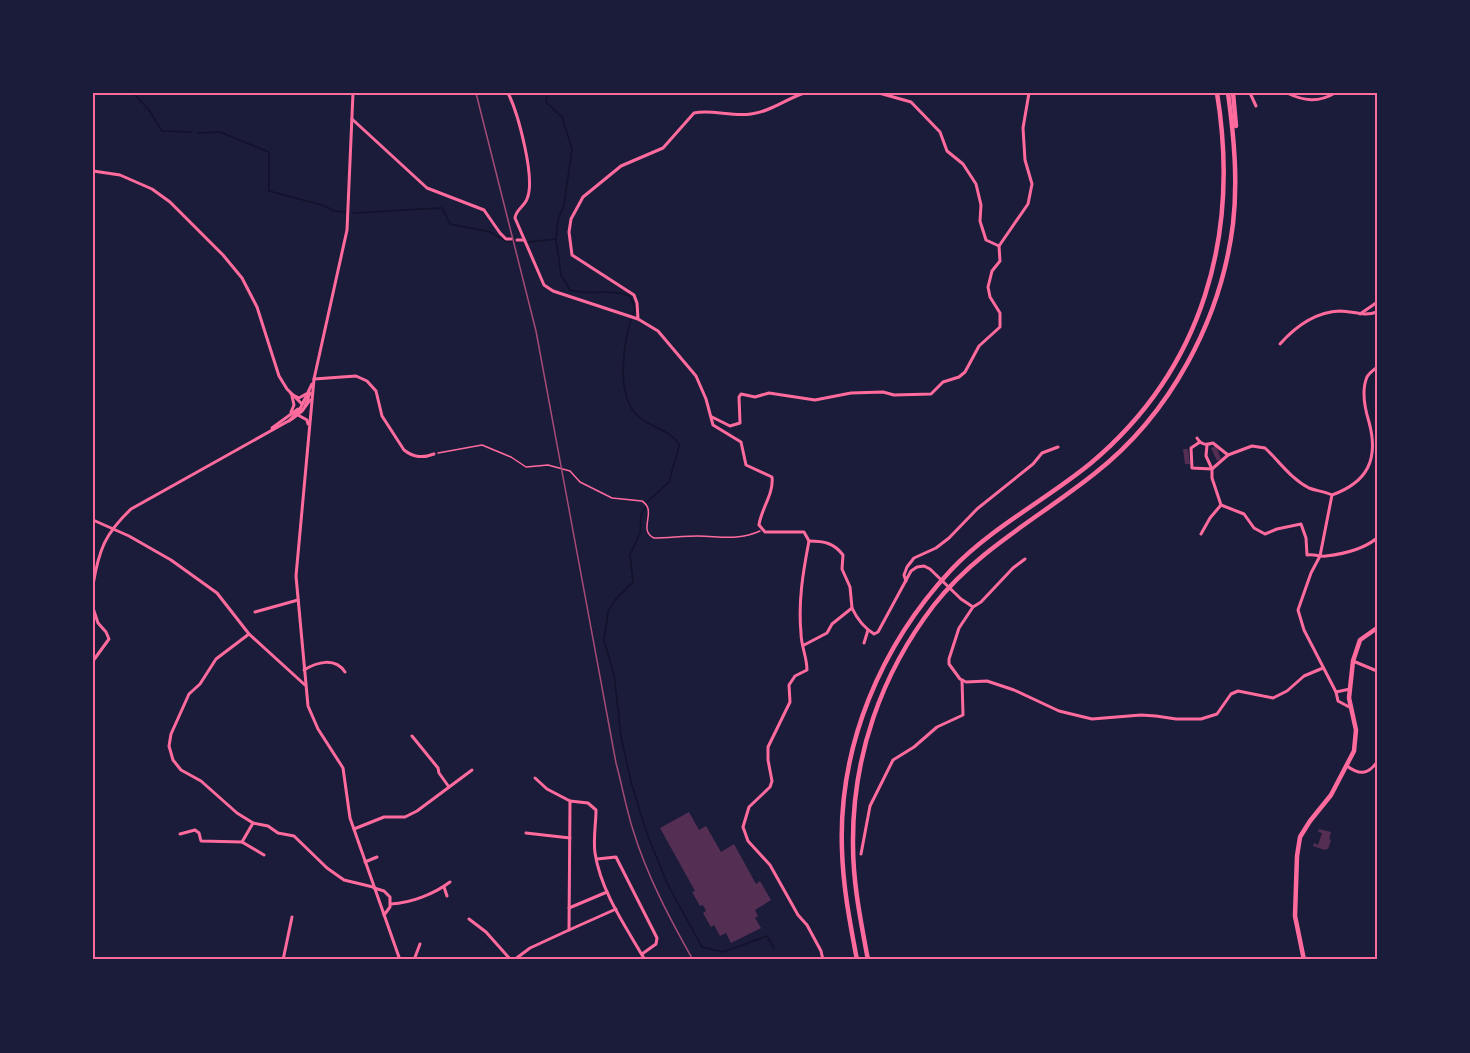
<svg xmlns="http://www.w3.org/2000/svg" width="1470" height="1053" font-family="'Archivo Narrow',sans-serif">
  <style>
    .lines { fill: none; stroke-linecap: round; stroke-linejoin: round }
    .stream { stroke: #12122b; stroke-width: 1.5 }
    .building { fill: #542f53 }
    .path { stroke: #ff6b9d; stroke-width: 1.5 }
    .minor { stroke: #ff6b9d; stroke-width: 3 }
    .tertiary { stroke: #ff6b9d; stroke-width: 3 }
    .trunk { stroke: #ff6b9d; stroke-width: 4.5 }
    .motorway { stroke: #ff6b9d; stroke-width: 4.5 }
    .rail { stroke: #a44b75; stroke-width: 1.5 }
    .neatline { fill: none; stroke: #ff6b9d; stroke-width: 2 }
  </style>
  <rect width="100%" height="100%" fill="#1b1b3a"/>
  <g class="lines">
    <!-- stream -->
    <g class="stream">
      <path d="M133,93L149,110L162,131L191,132"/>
      <path d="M547,93L546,102L562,117L572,149L564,205L558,220L556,239L561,275L570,290C590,296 611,288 630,296L635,309C624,335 614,394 638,416C652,429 666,427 679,444C678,458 671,467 670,481L647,502"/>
      <path d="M198,133L220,132L269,152V191L322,205L335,211L345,212"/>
      <path d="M353,213L442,208L450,224L490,232L506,241H512"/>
      <path d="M528,242L556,239"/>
      <path d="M646,506L641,515L640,533L630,555L633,582L614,601L608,612L604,641L614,674L621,736L631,782L647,834L668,885L702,947L723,952L767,936L774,948"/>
    </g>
  </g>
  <!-- building -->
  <g class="building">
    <path d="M1216,446L1221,459L1217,461L1211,448Z"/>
    <path d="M1183,449H1188L1190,464H1185Z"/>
    <path d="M689,812L699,830L706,826L721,852L734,844L756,884L760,881L771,900L755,910L758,916L755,918L761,928L731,943L726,933L720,936L714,925L711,927L703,913L706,911L703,905L700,906L692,892L695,891L660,828Z"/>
    <path d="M1319,829L1331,832L1329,839L1331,840L1328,849H1326L1325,850L1313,846L1314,843L1318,845L1322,833L1318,832Z"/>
  </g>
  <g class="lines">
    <!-- path -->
    <path class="path" d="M438,453L482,445L511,457L526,467L548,465L570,471L580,482L612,498L642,501C658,511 637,530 654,538C668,538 683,536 698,536C719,536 738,541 760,531"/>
    <!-- minor -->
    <g class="minor">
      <path d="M508,93C518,113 536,179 527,199C524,207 516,209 515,218L544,285L553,291L638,319L658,331L696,376L706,399L713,425L741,442L746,465L772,477C774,494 761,509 759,525L765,532H804L809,541C803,572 798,602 801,633C801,646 807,657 807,670L795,676L789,685L790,702L768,747V760L772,781L770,787L749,807L743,827L748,841L770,865L798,915L807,925L821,951L823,960"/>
      <path d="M831,93H850"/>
      <path d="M868,93H879L911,102L940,132L947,151L963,164L976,184L981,205L980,221L986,240L999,246"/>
      <path d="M1250,93L1256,106"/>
      <path d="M1287,93C1304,101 1318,103 1335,93"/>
      <path d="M352,119L427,188L484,210L500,233L506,239H511"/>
      <path d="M93,171L120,175L152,189L170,202L223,255L242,278L257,307L279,376L287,389L302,404"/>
      <path d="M517,240H524"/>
      <path d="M1377,293V306"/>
      <path d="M1360,314L1376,303"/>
      <path d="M638,319L637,303L634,295L572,255L569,232L571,219L583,197L621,166L663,148L694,113C711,109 732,117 751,114C770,112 786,99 804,93"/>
      <path d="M1280,344C1295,327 1316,312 1340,311C1354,311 1363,317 1377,312"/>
      <path d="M314,379L356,376L367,381L376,391L382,416L404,450C414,458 423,458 434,454"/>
      <path d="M712,417L730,426L740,423L739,397L741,394L755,397L769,393L815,400L851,393L883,392L894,395L931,394L943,382L959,377L965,372L979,346L1000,327V313L990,297L988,287L992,271L1000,261L999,246L1028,204L1032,184L1025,160L1023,128L1029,93"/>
      <path d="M1197,438C1201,445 1206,445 1213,443L1228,455L1252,446L1265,448C1279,461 1291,479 1309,488C1316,491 1324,491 1332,495"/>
      <path d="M1200,442L1191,448L1192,468L1212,469L1206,456L1207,445"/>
      <path d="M1221,505L1244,514L1254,528L1265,534L1277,529L1301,524L1306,538L1307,555C1316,554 1319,557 1326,556C1343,554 1364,549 1377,538"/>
      <path d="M93,520L129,536L171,560L217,593L249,634L305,685"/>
      <path d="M1201,534L1210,518L1221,505L1212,478V469L1228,455"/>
      <path d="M809,541C824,541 834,543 843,555L842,569L850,587L852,608"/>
      <path d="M1025,559L1013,568L981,602L973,607L959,628L949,659V664L960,679L966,682L987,681L1014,690L1059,711L1092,719L1141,715L1156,716L1176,719H1201L1217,714L1231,694L1238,691L1273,698L1287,691L1304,676L1323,668"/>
      <path d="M906,581L904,575L907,567L914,558L936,548L949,538L977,509L1033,464L1042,453L1058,447"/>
      <path d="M93,608L98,623L106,632L109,639L93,661"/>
      <path d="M255,612L298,600"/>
      <path d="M249,634L216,659L200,684L189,694L171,734L169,746L173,760L181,770L201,781L237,813L253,823L268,826L278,833L294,836L327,868L344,880L373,887"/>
      <path d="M864,643L868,630"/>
      <path d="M804,645L827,633L832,624L852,608C857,619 863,627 874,634L878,632L911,571L917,567L924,566L930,569L961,599L973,607"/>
      <path d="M1353,661L1377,671"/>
      <path d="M304,670C317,662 335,657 345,672"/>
      <path d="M1350,689L1336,692L1304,630L1298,610L1311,573L1320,556L1332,495C1368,482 1379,459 1369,422C1365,409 1361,391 1367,377C1369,373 1374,370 1377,367"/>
      <path d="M1336,692L1338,701L1351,708"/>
      <path d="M412,736L438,768L439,773L449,787"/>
      <path d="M1347,766C1359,775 1368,775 1377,762"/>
      <path d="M535,778L547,789L570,801"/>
      <path d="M354,829L384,817H405L417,811L472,770"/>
      <path d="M526,833L570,838"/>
      <path d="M180,834L195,830L199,833L201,841L242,842L253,823"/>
      <path d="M242,842L264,855"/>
      <path d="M861,854L870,806L893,760L914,747L937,727L963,715L962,680"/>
      <path d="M597,859L616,857L657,938L656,944L642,954"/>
      <path d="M365,862L377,857"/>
      <path d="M444,887L447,896"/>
      <path d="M374,888L384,891L390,897V907L384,915"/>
      <path d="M391,904C411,903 434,894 450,882"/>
      <path d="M569,908L607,892"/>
      <path d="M469,919L486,932L511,960"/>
      <path d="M569,930L616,909"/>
      <path d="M283,960L292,917"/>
      <path d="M414,960L420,944"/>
      <path d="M514,960L530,948L569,930L570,801L588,803L596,810C596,824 593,839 595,853C601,892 626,927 645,960"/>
    </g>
    <!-- tertiary -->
    <g class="tertiary">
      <path d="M353,93L347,230L314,379L296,576L308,706L318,729L343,768L350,818L400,960"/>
      <path d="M291,394L299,398L306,394"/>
      <path d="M305,406L310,393"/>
      <path d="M291,412L294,405L292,396"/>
      <path d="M298,415L307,420L308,424"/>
      <path d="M289,421L300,409L312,384"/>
      <path d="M272,428L298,409"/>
      <path d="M93,585C99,549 105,534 131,509L292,419L302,411L310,400"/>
    </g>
    <!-- trunk -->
    <path class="trunk" d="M1304,960L1295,916L1297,856L1300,837L1310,821L1331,795L1354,751L1356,730L1349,698L1353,661L1360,640L1377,628"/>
    <!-- motorway -->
    <g class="motorway">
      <path d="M1233,93L1236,126"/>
      <path d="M857,960C850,923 843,887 842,850C838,746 881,645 951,570C992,527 1046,500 1091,463C1204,368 1240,234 1217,93"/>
      <path d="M868,960C861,922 853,884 853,845C852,757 881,674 934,605C977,550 1040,517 1094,474C1170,415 1221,320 1233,224C1238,180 1234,137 1228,93"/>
    </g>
    <!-- rail -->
    <path class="rail" d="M476,93L536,331L616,763C622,785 626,808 633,830C647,876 670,919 693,960"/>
  </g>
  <!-- border -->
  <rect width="1470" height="1053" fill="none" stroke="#1b1b3a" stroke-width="189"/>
  <rect x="94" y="94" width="1282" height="864" class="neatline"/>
</svg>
